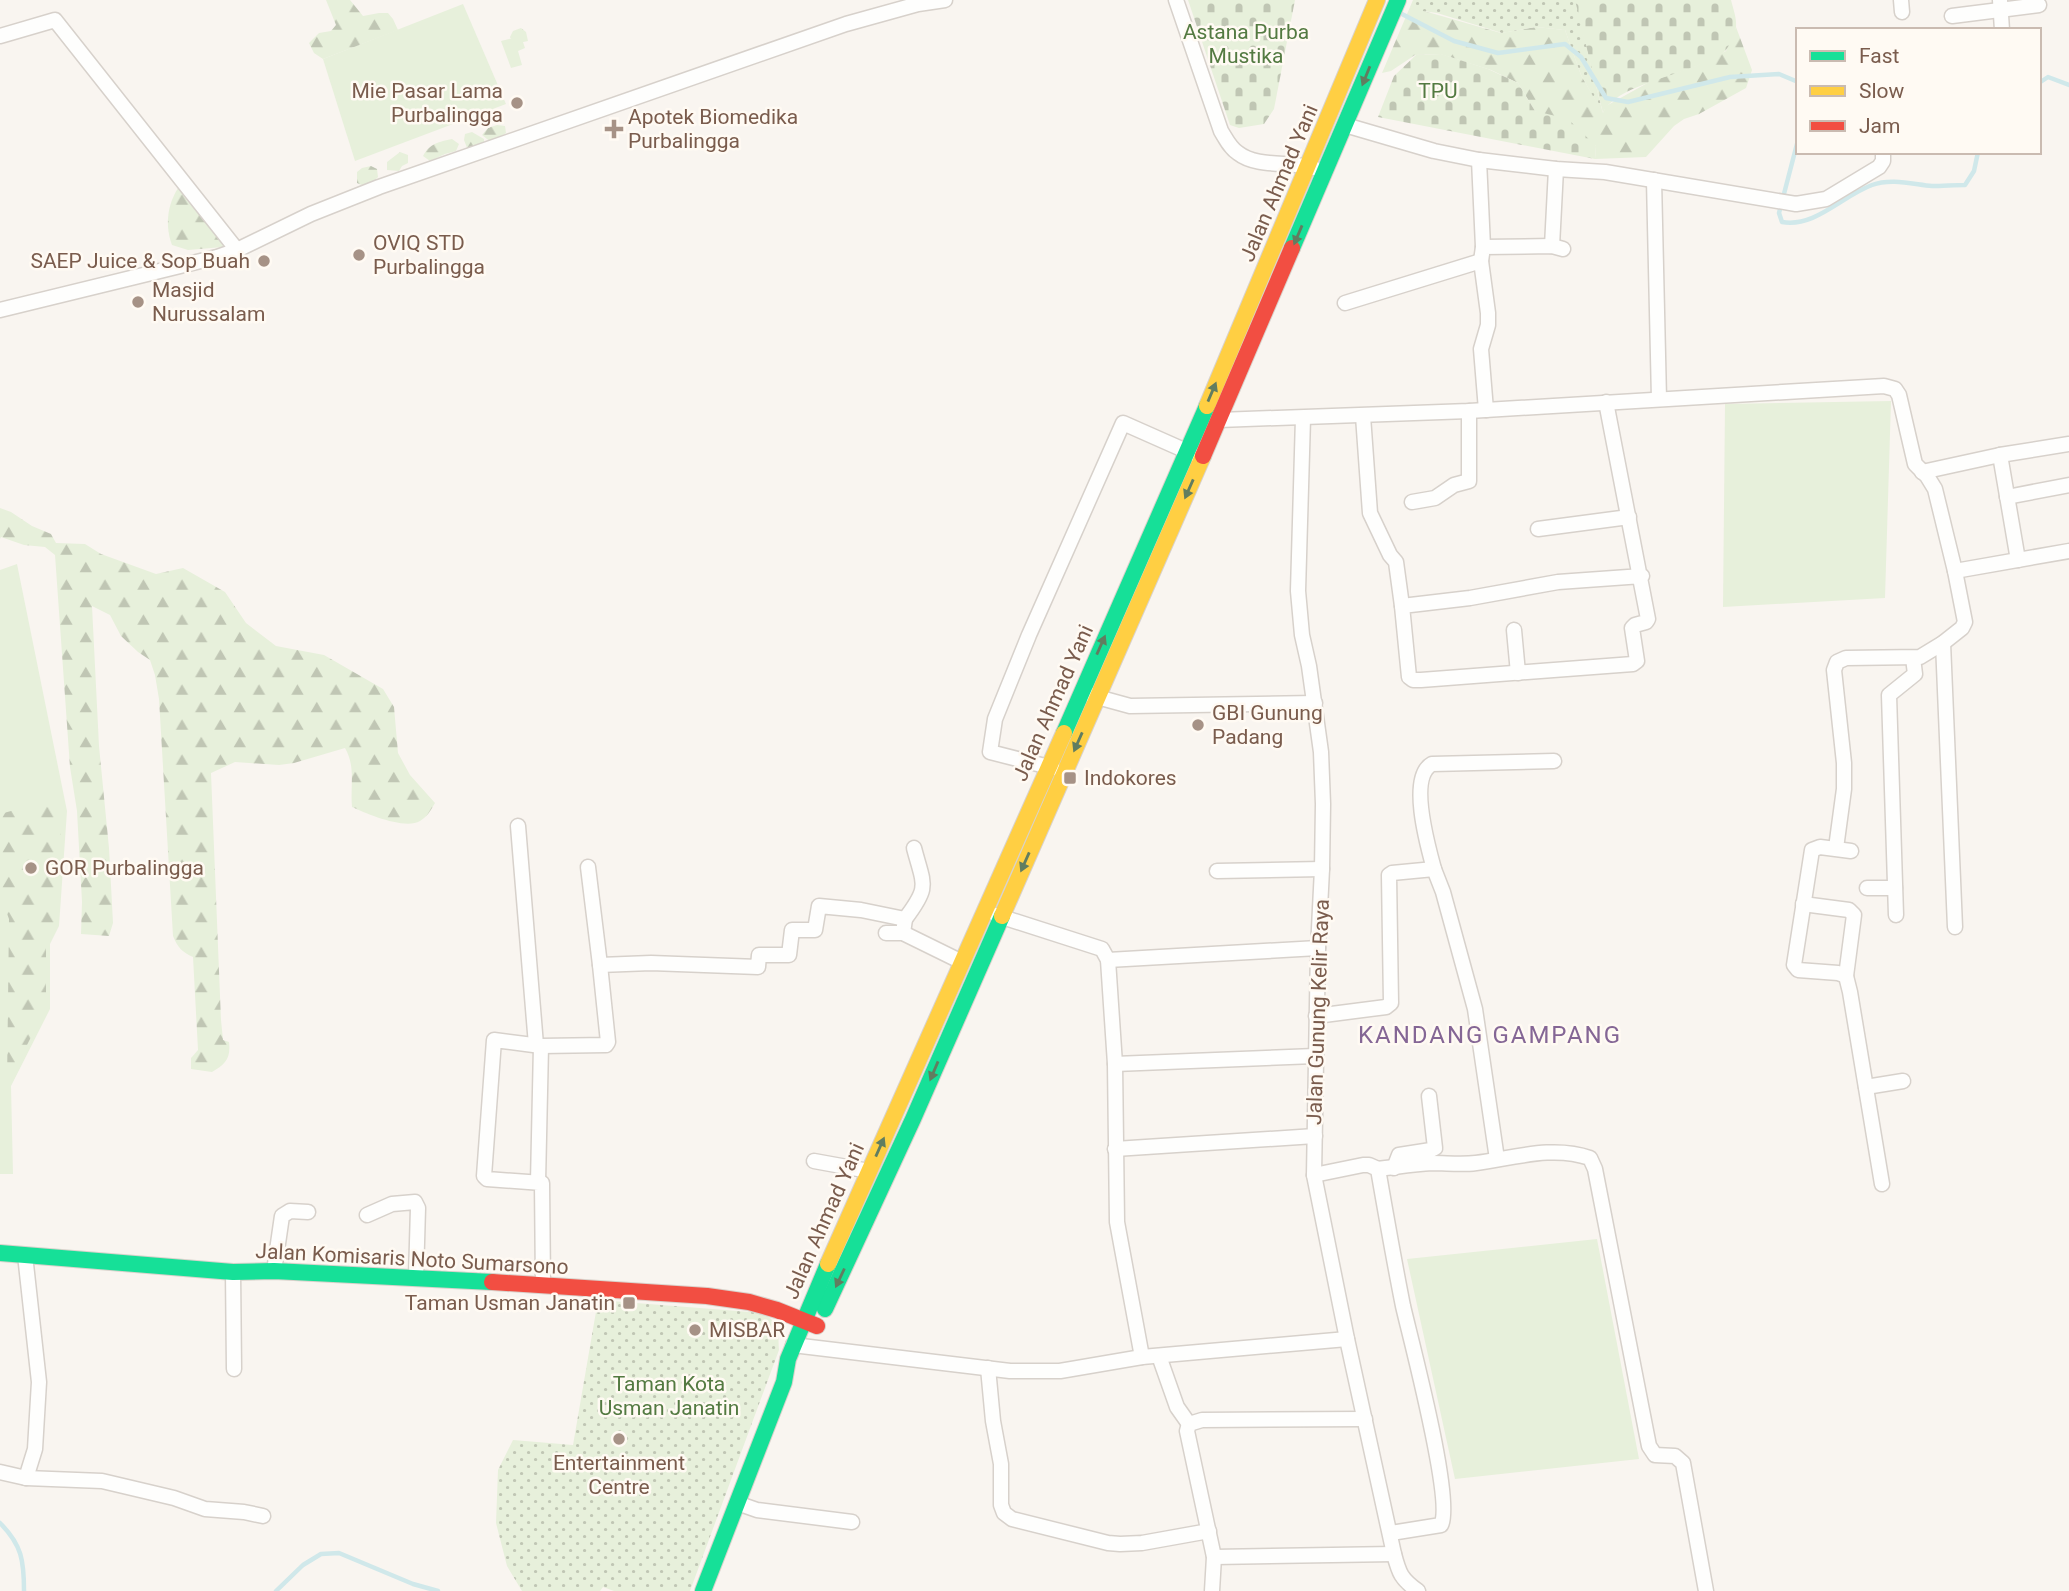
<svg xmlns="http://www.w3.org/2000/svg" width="2069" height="1591" font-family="Roboto,sans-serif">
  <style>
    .grass { fill: #e7f0db }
    .forest { fill: url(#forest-firs) }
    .cemetery { fill: url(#cemetery-stones) }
    .park { fill: url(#park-dots) }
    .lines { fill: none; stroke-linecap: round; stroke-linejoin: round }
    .stream { stroke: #d0e8ea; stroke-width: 4.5 }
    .street-casing { stroke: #d7d1cb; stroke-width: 17 }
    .fast-casing { stroke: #d9d2cb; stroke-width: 18 }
    .slow-casing { stroke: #d9d2cb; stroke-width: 18 }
    .jam-casing { stroke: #d9d2cb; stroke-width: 18 }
    .street { stroke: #fefefd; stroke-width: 14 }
    .fast { stroke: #16e098; stroke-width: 16 }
    .slow { stroke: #ffcf43; stroke-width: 16 }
    .jam { stroke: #f24e42; stroke-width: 16 }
    .oneway { fill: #617d60 }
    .poi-dot { fill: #a69286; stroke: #fffaf3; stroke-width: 2.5 }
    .labels { text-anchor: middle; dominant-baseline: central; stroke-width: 5; stroke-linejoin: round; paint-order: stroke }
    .park-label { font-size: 21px; fill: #537a41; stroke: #fffaf3 }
    .poi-label { font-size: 21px; fill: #7a5c4d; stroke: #fffaf3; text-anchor: start }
    .street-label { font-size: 21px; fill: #7a5c4d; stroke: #fffaf3 }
    .quarter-label { font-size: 24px; letter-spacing: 2px; fill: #846695; stroke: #fffaf3 }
  </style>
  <defs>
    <pattern id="forest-firs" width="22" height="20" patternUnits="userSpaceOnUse" patternTransform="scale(1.75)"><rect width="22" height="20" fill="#e7f0db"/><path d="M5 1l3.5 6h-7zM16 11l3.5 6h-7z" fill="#c0c6b4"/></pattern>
    <pattern id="cemetery-stones" width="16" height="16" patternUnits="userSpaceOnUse" patternTransform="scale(1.75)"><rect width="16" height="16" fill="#e7f0db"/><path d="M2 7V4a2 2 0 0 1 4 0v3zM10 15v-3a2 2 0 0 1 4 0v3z" fill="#c0c6b4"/></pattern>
    <pattern id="park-dots" width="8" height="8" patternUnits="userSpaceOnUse" patternTransform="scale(1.75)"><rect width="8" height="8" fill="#e7f0db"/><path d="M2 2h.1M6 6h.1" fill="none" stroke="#c0c6b4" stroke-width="1.8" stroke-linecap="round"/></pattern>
  </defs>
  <rect width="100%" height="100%" fill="#f9f5f0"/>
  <!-- grass -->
  <g class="grass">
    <path d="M463,4L506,104L355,161L323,59Z"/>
    <path d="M521,36L525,48L518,51L522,65L511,68L501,41Z"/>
    <path d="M1891,401L1885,598L1723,607L1725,404Z"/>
    <path d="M17,564L67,811L59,926L50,944V1009L11,1086L13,1174H0V570Z"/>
    <path d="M1597,1239L1639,1459L1455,1479L1407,1259Z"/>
  </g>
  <!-- forest -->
  <g class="forest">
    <path d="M326,0H350L363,16L379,13H388L393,19L398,30L323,59L314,53L309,43L319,33L331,31L336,25Z"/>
    <path d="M1410,7L1501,33L1536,27L1565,30L1581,75L1603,113L1606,106L1651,81L1696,66L1726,51L1736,27L1752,70L1746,88L1699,114L1684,119L1674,126L1646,157L1595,159L1596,146L1535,111L1518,83L1491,70L1440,54L1415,55L1391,71L1382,73Z"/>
    <path d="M521,28L526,32L528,41C520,43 515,44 510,37L513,31Z"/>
    <path d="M497,125L505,126L506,133L492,143L482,135L488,128Z"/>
    <path d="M472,132L484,139V149L469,153L464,140L465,134Z"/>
    <path d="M452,139L459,144L456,151L445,154L430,161L423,156C430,143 439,142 452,139Z"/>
    <path d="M400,152L408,155V163L402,166L399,171L387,170V162Z"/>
    <path d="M371,166L377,169L378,177L371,184L364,186L357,183V172L362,168Z"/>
    <path d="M187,177L224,221L223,247L188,250L172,245C163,221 169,195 187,177Z"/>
    <path d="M0,508L11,512L32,526L51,534L56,543L85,544L101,554L156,574L183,568L225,592L246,623L276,646L324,655L383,689L394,707L398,753L410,775L435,803C431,810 427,817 420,821C405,830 367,814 352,807C350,786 356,767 345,748L294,763L279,765L235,762L211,773L221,1020L223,1040L229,1042C231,1059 225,1064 212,1072L191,1069V1058L198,1050L193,957C182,952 178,948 173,936L159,699L155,675L150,660L138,652L121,636L110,615L92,606L99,746L109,848L113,923L109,936L81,934L82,902L77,811L70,767L55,555L45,547L24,545L1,537L0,539Z"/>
    <path d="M59,798L62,810L55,925L46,943V1007L7,1085L9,919L0,894V814Z"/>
  </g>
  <!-- cemetery -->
  <g class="cemetery">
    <path d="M1188,0H1295L1274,109L1264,124L1239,128L1230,125Z"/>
    <path d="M1574,0H1731C1733,8 1737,19 1736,27C1735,33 1729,48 1724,52C1697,74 1617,82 1603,113Z"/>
    <path d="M1441,54L1488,69L1518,83L1535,111L1568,119L1596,146L1595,159L1378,117L1394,76L1416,55Z"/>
  </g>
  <!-- park -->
  <g class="park">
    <path d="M1413,0H1575L1603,114L1581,75L1565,30L1536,27L1502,33L1437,13L1415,10L1410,7Z"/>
    <path d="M598,1300L763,1313C780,1324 778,1331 779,1350L690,1591H614L603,1587L600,1591H522L507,1566L496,1523L498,1470L513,1440L573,1445Z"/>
  </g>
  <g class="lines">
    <!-- stream -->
    <g class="stream">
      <path d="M1400,13L1454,41L1498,53L1565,44L1581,57L1606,98L1628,102L1730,77L1779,74L1798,82"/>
      <path d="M2039,83L2048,77L2069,85"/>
      <path d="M1798,140L1779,213L1782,222C1815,228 1842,196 1872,185C1891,178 1912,184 1932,186C1943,186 1954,185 1965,185L1974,171L1978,152"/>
      <path d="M0,1523C22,1545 24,1561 24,1591"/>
      <path d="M276,1591L303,1565L321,1554L339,1553L413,1584L438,1591"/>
    </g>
    <defs>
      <g id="street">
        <path d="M1176,0L1221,131C1226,139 1230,148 1238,153C1257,168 1290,161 1314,168"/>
        <path d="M1901,0L1902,12"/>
        <path d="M2000,0L2002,30"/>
        <path d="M1952,16L2039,5"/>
        <path d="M0,36L55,20L237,250"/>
        <path d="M1345,125L1434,151L1479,160L1556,169L1605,172L1796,204L1826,199L1879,167L1883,161V152"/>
        <path d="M1479,160L1483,247"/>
        <path d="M1654,180L1659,399"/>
        <path d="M1552,246L1556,169"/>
        <path d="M1481,261L1483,247L1552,246L1563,249"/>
        <path d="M1345,303L1481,261L1488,313V325L1481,349L1486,410"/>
        <path d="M0,310L217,257L237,250L311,214L379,187L846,24L918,4L945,0"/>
        <path d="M1606,402L1648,619L1646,622L1635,625L1632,628L1637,661L1633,664L1421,680H1413L1409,677L1402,606L1470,598L1558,582L1642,576"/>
        <path d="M1363,416L1370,513L1390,555L1396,562L1402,606"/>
        <path d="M1303,418L1298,591L1302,635L1309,666L1321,752L1323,804L1322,869L1318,948L1314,1175L1347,1339L1394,1554C1399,1573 1401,1579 1418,1591"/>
        <path d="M1219,420L1469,411L1884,386L1895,389L1899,395L1915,464L1927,476L1935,489L1955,571L1965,622L1962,628L1943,643L1920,657L1846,658L1837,662L1834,670L1844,763V789L1836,848"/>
        <path d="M2000,455L2018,560"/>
        <path d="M1922,472L2000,455L2069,444"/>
        <path d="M2007,497L2069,485"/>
        <path d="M1412,502L1435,498L1454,485L1469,481V411"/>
        <path d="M1538,529L1629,517"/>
        <path d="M1955,571L2069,551"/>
        <path d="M1514,630L1518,673"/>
        <path d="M1943,643L1955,927"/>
        <path d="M1090,695L1130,706L1315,703"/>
        <path d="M1053,768L990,752L995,719L1029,635L1123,423L1193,454"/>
        <path d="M518,826L536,1045"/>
        <path d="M1851,851L1820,847L1812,850L1794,965L1798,970L1838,973L1846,976L1850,992L1882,1184"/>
        <path d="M588,867L600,965"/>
        <path d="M1434,869C1428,847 1408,777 1432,764L1554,761"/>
        <path d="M1217,871L1322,869"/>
        <path d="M1867,888H1895"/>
        <path d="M1803,904L1849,910L1854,915L1846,976"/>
        <path d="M996,915L1102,949L1108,960L1115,1064L1117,1222L1142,1357"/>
        <path d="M1896,915L1889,695L1915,674L1913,658"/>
        <path d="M905,919C930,886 924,886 914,848"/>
        <path d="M886,933H903L962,962"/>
        <path d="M1108,960L1318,948"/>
        <path d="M1316,1016L1386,1007L1391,1003L1389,875L1392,873L1434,869L1443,892L1475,1009L1497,1159"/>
        <path d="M1115,1064L1315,1056"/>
        <path d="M1866,1087L1903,1081"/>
        <path d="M1115,1149L1315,1136"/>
        <path d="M814,1161L869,1171"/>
        <path d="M1394,1168L1399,1155L1431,1150L1435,1148L1429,1096"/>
        <path d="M1378,1169C1396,1167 1414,1164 1432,1163C1447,1163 1461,1165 1476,1163C1514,1158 1553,1145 1590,1158L1595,1169L1649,1446L1655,1455L1675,1456L1683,1463L1706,1591"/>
        <path d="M1314,1175L1363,1165H1369L1378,1169C1386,1215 1394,1261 1403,1306C1411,1341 1454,1501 1441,1525L1391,1533"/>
        <path d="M538,1182L541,1046"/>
        <path d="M367,1215L392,1204L415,1202L418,1208L416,1277"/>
        <path d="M25,1255L39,1382L35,1449L26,1478"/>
        <path d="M274,1271L282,1216L290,1211L308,1212"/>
        <path d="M233,1272L234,1369"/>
        <path d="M543,1285L542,1183L487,1179L484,1176L494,1040L541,1046L606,1045L608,1042L600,965L651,963L758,967L759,955H789L792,930H815L819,906L861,910L905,919L903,933"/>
        <path d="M793,1345L1010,1371H1060L1142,1357L1347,1339"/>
        <path d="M1159,1356L1177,1407L1189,1424"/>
        <path d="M988,1368L993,1421L1001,1464V1505L1004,1513L1012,1519L1108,1543L1120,1544L1142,1543L1209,1531"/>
        <path d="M0,1472L26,1478L102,1481L174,1498L205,1509L244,1512L263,1516"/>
        <path d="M737,1503L757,1510L852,1522"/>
        <path d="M1214,1557L1394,1554"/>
        <path d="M1212,1591L1214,1557L1187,1431L1189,1424L1202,1420L1365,1419"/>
      </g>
      <g id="fast">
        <path d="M1292,248L1398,0"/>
        <path d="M1064,733L1207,406"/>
        <path d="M0,1253L233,1272L274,1271L492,1282"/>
        <path d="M825,1309L913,1119L1002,916"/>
        <path d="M703,1591L784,1382L788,1359L828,1264"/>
      </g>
      <g id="slow">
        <path d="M1207,406L1377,0"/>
        <path d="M1002,916L1203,456"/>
        <path d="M828,1264L1064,733"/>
      </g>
      <g id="jam">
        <path d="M1203,456L1292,248"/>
        <path d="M492,1282L707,1296L749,1302L777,1310L817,1326"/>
      </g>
    </defs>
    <!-- street casing -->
    <use href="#street" class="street-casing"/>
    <!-- fast casing -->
    <use href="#fast" class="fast-casing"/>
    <!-- slow casing -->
    <use href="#slow" class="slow-casing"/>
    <!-- jam casing -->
    <use href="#jam" class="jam-casing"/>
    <!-- street -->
    <use href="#street" class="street"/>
    <!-- fast -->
    <use href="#fast" class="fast"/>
    <!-- slow -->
    <use href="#slow" class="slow"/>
    <!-- jam -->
    <use href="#jam" class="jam"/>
  </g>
  <!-- one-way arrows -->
  <defs><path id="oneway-solid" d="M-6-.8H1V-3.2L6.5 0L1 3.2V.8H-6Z" transform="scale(1.75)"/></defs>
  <g class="oneway">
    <use href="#oneway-solid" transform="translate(1366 76) rotate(112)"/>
    <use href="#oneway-solid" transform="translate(1298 235) rotate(113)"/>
    <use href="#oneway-solid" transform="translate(1212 392) rotate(-67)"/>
    <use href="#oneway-solid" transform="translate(1189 489) rotate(114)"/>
    <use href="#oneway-solid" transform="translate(1101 645) rotate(-66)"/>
    <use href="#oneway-solid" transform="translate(1078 742) rotate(114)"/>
    <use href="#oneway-solid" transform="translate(1025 862) rotate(114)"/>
    <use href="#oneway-solid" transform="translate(934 1071) rotate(113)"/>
    <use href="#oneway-solid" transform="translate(880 1147) rotate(-66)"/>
    <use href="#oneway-solid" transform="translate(840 1278) rotate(115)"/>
  </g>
  <!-- markers -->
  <g class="poi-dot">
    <circle cx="517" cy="103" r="7"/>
    <path d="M610.5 118.5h7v7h7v7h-7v7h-7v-7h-7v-7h7z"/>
    <circle cx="359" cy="255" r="7"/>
    <circle cx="264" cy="261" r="7"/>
    <circle cx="138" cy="302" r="7"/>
    <circle cx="1198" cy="725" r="7"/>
    <rect x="1063" y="771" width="14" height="14" rx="3.5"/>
    <circle cx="31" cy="868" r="7"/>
    <rect x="622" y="1296" width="14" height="14" rx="3.5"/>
    <circle cx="695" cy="1330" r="7"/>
    <circle cx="619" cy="1439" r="7"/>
  </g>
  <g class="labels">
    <!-- park labels -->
    <g class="park-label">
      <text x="1246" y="32">Astana Purba<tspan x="1246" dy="24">Mustika</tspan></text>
      <text x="1438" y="91">TPU</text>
      <text x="669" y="1384">Taman Kota<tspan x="669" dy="24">Usman Janatin</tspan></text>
    </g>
    <!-- poi labels -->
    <g class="poi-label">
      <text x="503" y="91" text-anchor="end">Mie Pasar Lama<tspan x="503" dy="24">Purbalingga</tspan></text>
      <text x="628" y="117">Apotek Biomedika<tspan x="628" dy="24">Purbalingga</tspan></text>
      <text x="373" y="243">OVIQ STD<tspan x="373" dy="24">Purbalingga</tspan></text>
      <text x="250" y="261" text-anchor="end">SAEP Juice &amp; Sop Buah</text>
      <text x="152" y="290">Masjid<tspan x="152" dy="24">Nurussalam</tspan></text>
      <text x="1212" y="713">GBI Gunung<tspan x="1212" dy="24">Padang</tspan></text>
      <text x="1084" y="778">Indokores</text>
      <text x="45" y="868">GOR Purbalingga</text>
      <text x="615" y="1303" text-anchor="end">Taman Usman Janatin</text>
      <text x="709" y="1330">MISBAR</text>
      <text x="619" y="1463" text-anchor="middle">Entertainment<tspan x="619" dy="24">Centre</tspan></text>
    </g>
    <!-- street labels -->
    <g class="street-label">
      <text transform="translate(1279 183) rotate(-67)">Jalan Ahmad Yani</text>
      <text transform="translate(1053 703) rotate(-66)">Jalan Ahmad Yani</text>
      <text transform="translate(1318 1012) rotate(-88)">Jalan Gunung Kelir Raya</text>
      <text transform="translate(824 1221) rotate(-66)">Jalan Ahmad Yani</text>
      <text transform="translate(412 1259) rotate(3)">Jalan Komisaris Noto Sumarsono</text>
    </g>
    <!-- quarter labels -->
    <g class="quarter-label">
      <text x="1490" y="1035">KANDANG GAMPANG</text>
    </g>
  </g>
  <!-- legend -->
  <rect x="1796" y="28" width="245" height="126" fill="#fffaf3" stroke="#cabbb1" stroke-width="2"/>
  <rect x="1810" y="51" width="35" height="10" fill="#16e098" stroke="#cabbb1" stroke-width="2"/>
  <text x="1859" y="63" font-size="21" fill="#7a5c4d">Fast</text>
  <rect x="1810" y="86" width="35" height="10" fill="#ffcf43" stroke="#cabbb1" stroke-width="2"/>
  <text x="1859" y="98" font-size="21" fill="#7a5c4d">Slow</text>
  <rect x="1810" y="121" width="35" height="10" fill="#f24e42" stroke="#cabbb1" stroke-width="2"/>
  <text x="1859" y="133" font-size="21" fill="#7a5c4d">Jam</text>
</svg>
